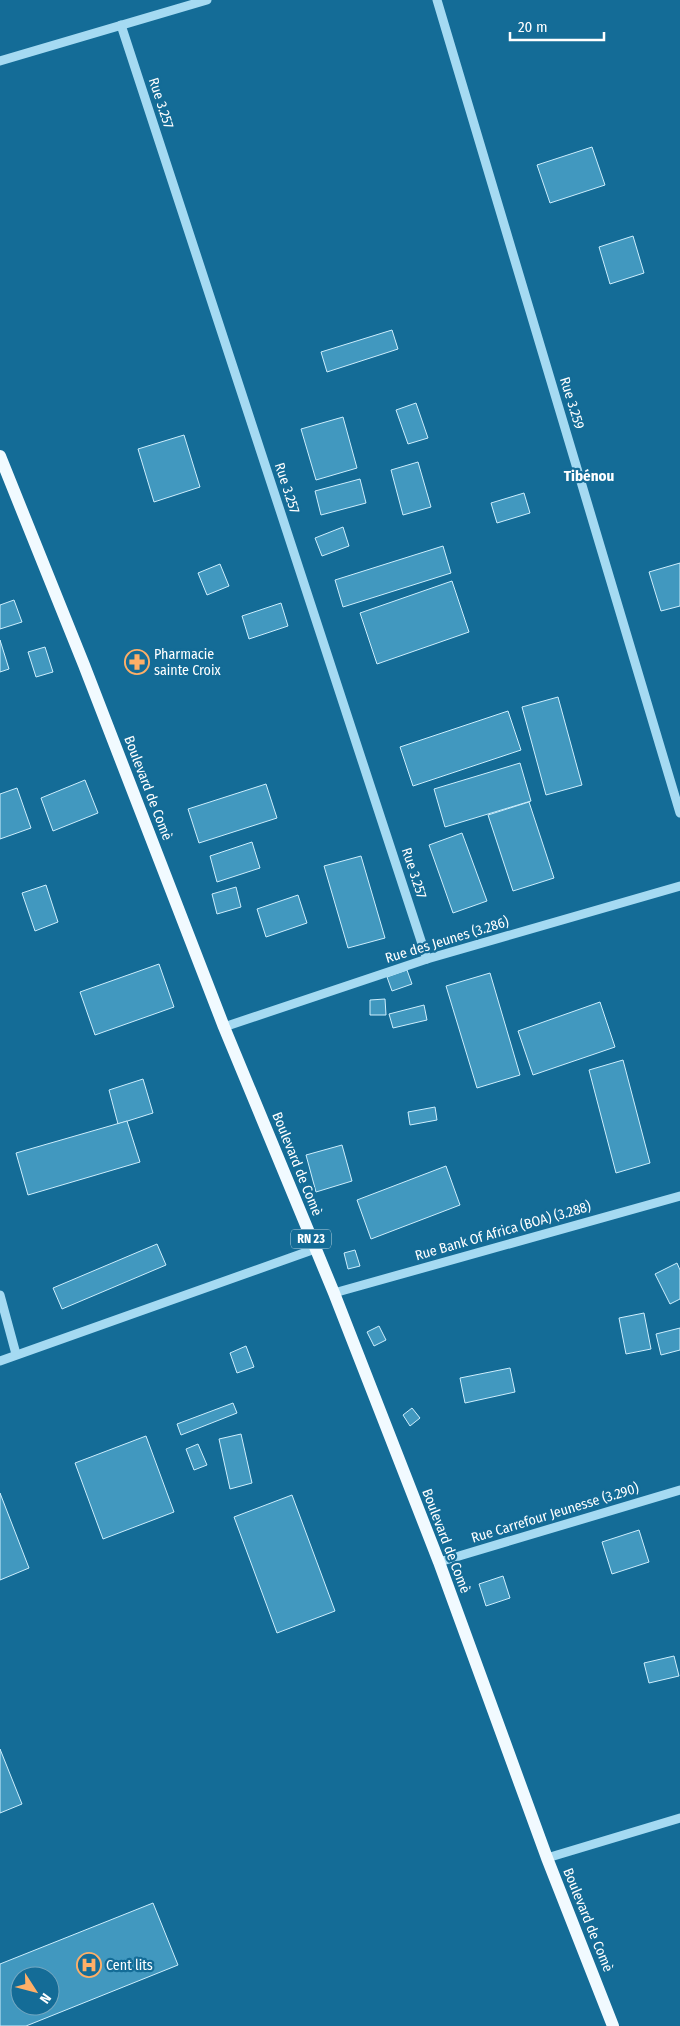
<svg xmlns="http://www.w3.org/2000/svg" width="680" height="2026" font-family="'Fira Sans Condensed',sans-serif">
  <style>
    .building { fill: #4198bf; stroke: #cdeefd; fill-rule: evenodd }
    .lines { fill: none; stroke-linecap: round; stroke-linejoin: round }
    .minor { stroke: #a5daf2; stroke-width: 9 }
    .major { stroke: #f1faff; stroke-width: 12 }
    .labels { text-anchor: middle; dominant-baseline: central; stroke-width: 4.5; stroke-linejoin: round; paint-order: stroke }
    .shield { fill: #146c97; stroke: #b8d3e0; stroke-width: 1 }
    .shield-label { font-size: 12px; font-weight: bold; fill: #fff }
    .street-label { font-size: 14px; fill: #fff; stroke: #146c97 }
    .poi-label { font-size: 14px; fill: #fff; stroke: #146c97; text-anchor: start }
    .neighbourhood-label { font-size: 15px; font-weight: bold; fill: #fff; stroke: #146c97 }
  </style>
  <rect width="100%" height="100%" fill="#146c97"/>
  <!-- building -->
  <g class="building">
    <path d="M592,147L605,185L550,203L537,165Z"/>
    <path d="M633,236L644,273L610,284L599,247Z"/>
    <path d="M392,330L398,349L327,372L321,352Z"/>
    <path d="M416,403L428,438L408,444L396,410Z"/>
    <path d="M343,417L357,468L316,480L301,429Z"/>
    <path d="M184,435L200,487L154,502L138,449Z"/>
    <path d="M418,462L431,507L403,515L391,470Z"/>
    <path d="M360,479L366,503L321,515L315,491Z"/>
    <path d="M524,493L530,513L497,523L491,503Z"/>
    <path d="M343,527L349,546L322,556L315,538Z"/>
    <path d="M443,546L451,573L343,607L335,580Z"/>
    <path d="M680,563V606L661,611L649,572Z"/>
    <path d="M220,564L229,586L207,595L198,573Z"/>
    <path d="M452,581L469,632L377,664L360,613Z"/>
    <path d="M14,600L22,622L0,629V605Z"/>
    <path d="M281,603L288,626L249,639L242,616Z"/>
    <path d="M0,640L9,669L0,672Z"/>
    <path d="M45,647L53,672L36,677L28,652Z"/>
    <path d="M558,697L582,785L546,795L522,707Z"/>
    <path d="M508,711L521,750L413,786L400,747Z"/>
    <path d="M520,763L531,801L445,827L434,789Z"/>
    <path d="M85,780L98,813L53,831L41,798Z"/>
    <path d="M266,784L277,818L199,843L188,809Z"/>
    <path d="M17,788L31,828L0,839V794Z"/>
    <path d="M529,802L554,878L513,891L488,815Z"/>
    <path d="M462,833L487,901L453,913L429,845Z"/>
    <path d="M252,842L260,868L217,882L210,856Z"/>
    <path d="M361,856L385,938L348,948L324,866Z"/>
    <path d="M46,885L58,922L35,931L22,893Z"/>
    <path d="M236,887L241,907L217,914L212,894Z"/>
    <path d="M298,895L307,923L266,937L257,909Z"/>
    <path d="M159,964L174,1007L95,1035L80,992Z"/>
    <path d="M407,970L412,984L392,991L387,977Z"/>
    <path d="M490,973L520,1075L477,1088L446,986Z"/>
    <path d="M385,999L386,1015H370V1000Z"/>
    <path d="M600,1002L615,1047L533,1075L518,1031Z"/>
    <path d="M424,1005L427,1020L393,1028L389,1014Z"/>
    <path d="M623,1060L650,1163L616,1173L589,1070Z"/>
    <path d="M143,1079L153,1113L118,1124L109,1090Z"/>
    <path d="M435,1107L437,1120L410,1125L408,1112Z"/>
    <path d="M127,1121L140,1162L28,1195L16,1153Z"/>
    <path d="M342,1145L352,1181L316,1192L306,1155Z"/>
    <path d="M446,1166L460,1205L371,1239L357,1200Z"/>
    <path d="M157,1244L166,1265L62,1309L53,1288Z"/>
    <path d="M355,1250L360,1266L348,1269L344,1253Z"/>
    <path d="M677,1263L680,1270V1299L670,1304L655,1274Z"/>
    <path d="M644,1313L651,1349L626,1354L619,1318Z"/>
    <path d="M379,1326L386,1340L374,1346L367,1332Z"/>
    <path d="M680,1328V1350L661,1355L656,1334Z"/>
    <path d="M246,1346L254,1367L237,1373L230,1353Z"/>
    <path d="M510,1368L515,1392L465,1403L460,1378Z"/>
    <path d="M233,1403L237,1413L181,1435L177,1424Z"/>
    <path d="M412,1408L420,1418L410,1426L403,1415Z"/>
    <path d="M241,1434L252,1483L230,1489L219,1439Z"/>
    <path d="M146,1436L174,1512L103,1539L75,1463Z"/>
    <path d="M198,1444L207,1465L194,1470L186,1449Z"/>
    <path d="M0,1493L29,1568L0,1580Z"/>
    <path d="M292,1495L335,1611L277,1633L234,1517Z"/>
    <path d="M639,1530L649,1562L612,1574L602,1542Z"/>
    <path d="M503,1576L510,1598L486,1606L479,1584Z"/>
    <path d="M674,1656L679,1676L649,1683L644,1663Z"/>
    <path d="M0,1749L22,1804L0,1813Z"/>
    <path d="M153,1903L178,1965L26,2026H0V1964ZM20,1976H50V2006H20Z"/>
  </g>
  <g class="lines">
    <!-- minor -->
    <g class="minor">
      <path d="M437,0L680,813"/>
      <path d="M121,25L427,959"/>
      <path d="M0,61L207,0"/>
      <path d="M224,1027L427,959L680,886"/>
      <path d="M334,1293L680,1196"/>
      <path d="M0,1295L16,1354"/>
      <path d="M0,1361L315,1249"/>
      <path d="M439,1562L680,1490"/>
      <path d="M547,1858L680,1818"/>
    </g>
    <!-- major -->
    <path class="major" d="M0,456L84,665L224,1027L334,1293L439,1562L547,1858L613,2026"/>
  </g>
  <!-- icons -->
  <defs>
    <symbol id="pharmacy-ring" viewBox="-11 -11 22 22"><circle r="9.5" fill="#146c97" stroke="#ffaf67" stroke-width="1.5"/><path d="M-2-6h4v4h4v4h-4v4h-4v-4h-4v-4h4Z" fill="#ffaf67"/></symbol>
    <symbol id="hospital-ring" viewBox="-11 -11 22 22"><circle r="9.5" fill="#146c97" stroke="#ffaf67" stroke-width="1.5"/><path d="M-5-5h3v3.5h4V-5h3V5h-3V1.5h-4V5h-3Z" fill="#ffaf67"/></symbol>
  </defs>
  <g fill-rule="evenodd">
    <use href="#pharmacy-ring" x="123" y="648" width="28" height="28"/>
    <use href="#hospital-ring" x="75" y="1951" width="28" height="28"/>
  </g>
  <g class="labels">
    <!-- shield labels -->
    <rect class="shield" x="291" y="1229.5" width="40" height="19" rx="4"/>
    <g class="shield-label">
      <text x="311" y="1239">RN 23</text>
    </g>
    <!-- street labels -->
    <g class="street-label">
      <text transform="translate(161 103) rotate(72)">Rue 3.257</text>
      <text transform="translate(572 403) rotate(73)">Rue 3.259</text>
      <text transform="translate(287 488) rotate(72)">Rue 3.257</text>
      <text transform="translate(148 788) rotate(69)">Boulevard de Comè</text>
      <text transform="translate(414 873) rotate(72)">Rue 3.257</text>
      <text transform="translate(447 940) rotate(-17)">Rue des Jeunes (3.286)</text>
      <text transform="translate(297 1164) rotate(68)">Boulevard de Comè</text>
      <text transform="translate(503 1231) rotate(-16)">Rue Bank Of Africa (BOA) (3.288)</text>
      <text transform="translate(555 1513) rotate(-17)">Rue Carrefour Jeunesse (3.290)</text>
      <text transform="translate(446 1541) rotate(69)">Boulevard de Comè</text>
      <text transform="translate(588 1920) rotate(68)">Boulevard de Comè</text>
    </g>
    <!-- poi labels -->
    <g class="poi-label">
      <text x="154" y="654">Pharmacie<tspan x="154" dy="16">sainte Croix</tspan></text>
      <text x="106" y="1965">Cent lits</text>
    </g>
    <!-- neighbourhood labels -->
    <g class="neighbourhood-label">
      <text x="589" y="476">Tibénou</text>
    </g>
  </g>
  <!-- north arrow -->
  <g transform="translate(35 1991) rotate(126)"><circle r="24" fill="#146c97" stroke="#72a7c1"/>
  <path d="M0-4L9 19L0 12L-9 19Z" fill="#ffaf67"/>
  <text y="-8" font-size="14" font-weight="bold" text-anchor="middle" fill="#ffffff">N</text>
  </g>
  <!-- scale -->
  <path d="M510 32v8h94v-8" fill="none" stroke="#ffffff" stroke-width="2.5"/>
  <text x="518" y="32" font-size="15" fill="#ffffff" stroke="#146c97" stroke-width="4" paint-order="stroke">20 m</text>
</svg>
